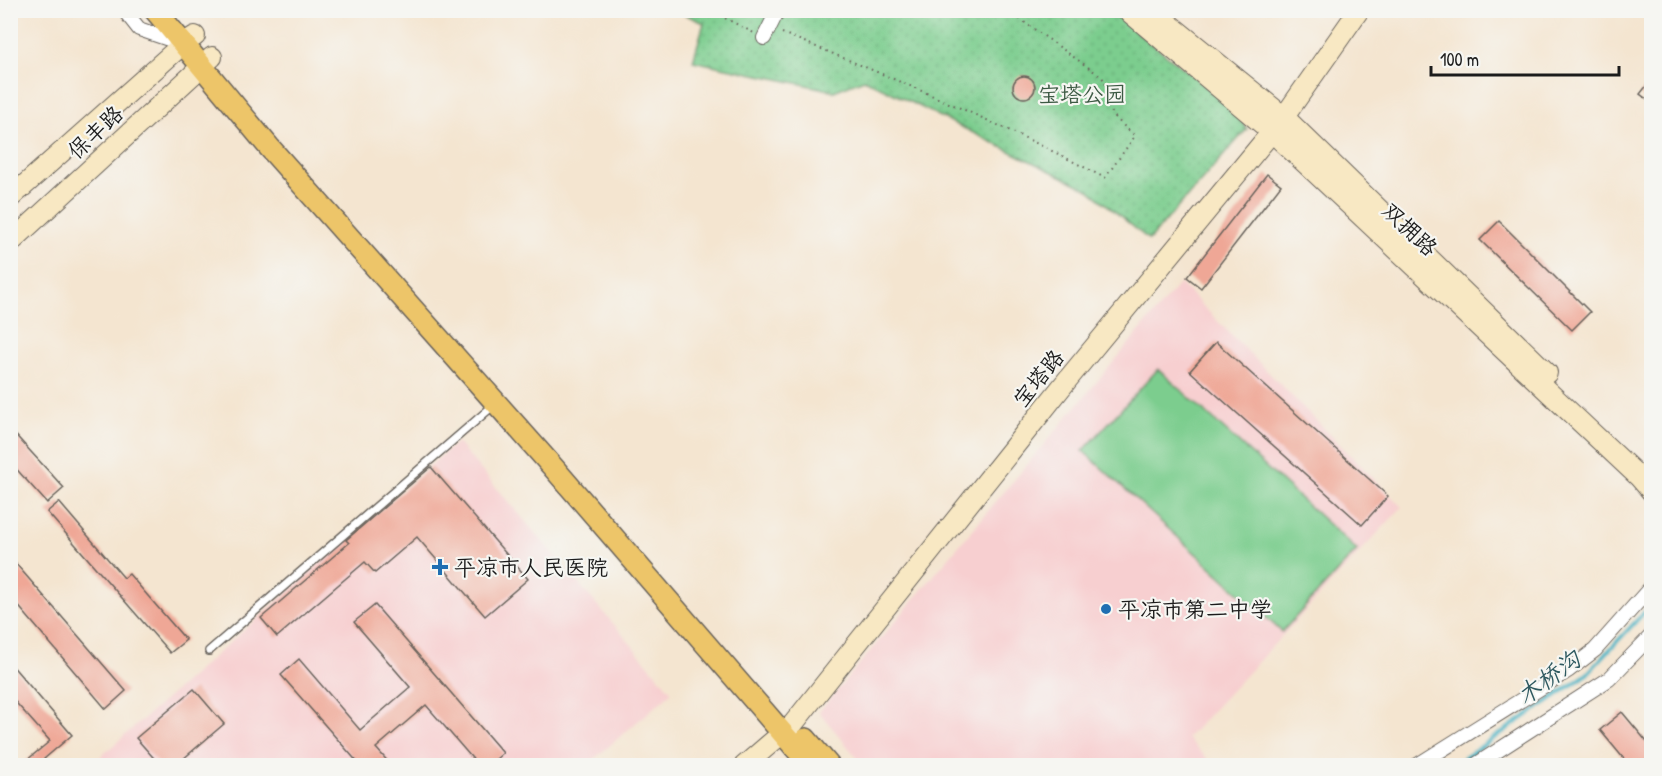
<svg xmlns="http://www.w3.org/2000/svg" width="1662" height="776" font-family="'Patrick Hand','LXGW WenKai TC',sans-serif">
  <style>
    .built { fill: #f7cfd0 }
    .park { fill: url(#park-dots); stroke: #4c7455; stroke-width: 1.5 }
    .pitch { fill: #7bcd8e; stroke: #4c7455; stroke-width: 1.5 }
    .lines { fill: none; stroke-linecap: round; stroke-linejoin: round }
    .stream { stroke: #48b4c5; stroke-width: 4 }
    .building { fill: #efa796 }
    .lane-casing { stroke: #68625b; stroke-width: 10 }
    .street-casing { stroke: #68625b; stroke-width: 16 }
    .secondary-casing { stroke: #68625b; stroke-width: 22 }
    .primary-casing { stroke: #68625b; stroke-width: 24 }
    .path { stroke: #68625b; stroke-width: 2; stroke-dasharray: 1.5 4.5; stroke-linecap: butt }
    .lane { stroke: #fff; stroke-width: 7 }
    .street { stroke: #fff; stroke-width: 14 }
    .secondary { stroke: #f8e8c3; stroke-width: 20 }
    .primary { stroke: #edc569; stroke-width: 21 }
    .poi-dot { fill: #1f6fb2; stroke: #f6f6f2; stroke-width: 2 }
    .labels { text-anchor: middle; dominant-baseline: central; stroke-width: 4.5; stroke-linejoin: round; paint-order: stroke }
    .park-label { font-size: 22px; fill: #3d5a44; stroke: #f6f6f2 }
    .street-label { font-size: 22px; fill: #1c1c1c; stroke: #f6f6f2 }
    .poi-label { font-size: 22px; fill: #1c1c1c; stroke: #f6f6f2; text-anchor: start }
    .water-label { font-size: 24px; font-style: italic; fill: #2e5960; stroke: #f6f6f2 }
  </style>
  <defs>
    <pattern id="park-dots" width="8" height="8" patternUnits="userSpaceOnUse" patternTransform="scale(1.5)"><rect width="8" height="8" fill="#7bcd8e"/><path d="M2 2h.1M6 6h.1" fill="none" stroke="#6aaf7a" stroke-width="1.8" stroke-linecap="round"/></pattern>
  </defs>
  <rect width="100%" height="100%" fill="#f6f6f2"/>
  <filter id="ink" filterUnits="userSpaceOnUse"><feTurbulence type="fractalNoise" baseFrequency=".0167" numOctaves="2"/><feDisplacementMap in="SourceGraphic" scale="12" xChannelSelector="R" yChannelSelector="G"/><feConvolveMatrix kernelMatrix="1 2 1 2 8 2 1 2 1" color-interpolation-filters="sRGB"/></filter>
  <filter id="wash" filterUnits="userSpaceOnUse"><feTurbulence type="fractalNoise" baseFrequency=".008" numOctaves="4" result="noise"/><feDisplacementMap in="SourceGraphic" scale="24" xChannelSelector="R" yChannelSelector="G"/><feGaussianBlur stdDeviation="1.35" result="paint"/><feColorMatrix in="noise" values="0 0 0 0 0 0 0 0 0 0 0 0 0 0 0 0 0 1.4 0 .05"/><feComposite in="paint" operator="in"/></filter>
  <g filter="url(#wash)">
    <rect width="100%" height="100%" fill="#f4e5d0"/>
    <!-- built -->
    <g class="built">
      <path d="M1180,283L1402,507L1187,738L1213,765H863L819,712Z"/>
      <path d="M457,442L672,692L587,765L90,766Z"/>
    </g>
    <!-- park -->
    <path class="park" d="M677,11H1110L1205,85L1236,112L1247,129L1149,240L1089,190L864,79L834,91L693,61L704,23Z"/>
    <!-- pitch -->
    <path class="pitch" d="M1158,369L1357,550L1282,632L1083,451Z"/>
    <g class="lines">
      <!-- stream -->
      <path class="stream" d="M1453,766L1586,675L1652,604"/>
    </g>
    <g id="blocks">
      <!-- building -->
      <g class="building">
        <circle cx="1024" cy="87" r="11"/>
        <path d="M1652,79V103L1640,94Z"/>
        <path d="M1267,174L1281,185L1201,288L1187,277Z"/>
        <path d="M1499,221L1590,312L1572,330L1480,240Z"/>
        <path d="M1216,342L1388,496L1362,525L1190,371Z"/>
        <path d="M10,429L64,488L47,503L10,462Z"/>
        <path d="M431,467L528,579L485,616L417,537L375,573L365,562L277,637L261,618L349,543L346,540Z"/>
        <path d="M59,502L124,578L129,574L186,640L170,653L47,512Z"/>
        <path d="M10,557L126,691L106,709L10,596Z"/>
        <path d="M375,605L503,753L489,765H478L426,705L376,748L391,765H360L281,675L299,659L360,730L410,687L354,622Z"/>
        <path d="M10,663L72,735L44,759L50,765H21L50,741L10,696Z"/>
        <path d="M194,689L224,724L176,765H160L136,738Z"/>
        <path d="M1622,712L1652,748V765H1629L1600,730Z"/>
      </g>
    </g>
  </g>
  <g filter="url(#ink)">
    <use href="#blocks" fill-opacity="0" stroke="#68625b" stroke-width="1.5"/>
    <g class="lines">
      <defs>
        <path id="lane" d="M209,651L494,405"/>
        <g id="street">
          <path d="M124,10L139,29L180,43"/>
          <path d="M764,38L778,10"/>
          <path d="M1416,766L1569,670L1595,650L1652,586"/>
          <path d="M1474,766L1609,679L1652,635"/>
        </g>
        <g id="secondary">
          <path d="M1127,10L1272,132L1639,477L1652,492"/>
          <path d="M1152,10L1284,117L1547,373"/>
          <path d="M10,198L183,44L195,36"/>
          <path d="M10,243L212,57"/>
          <path d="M744,766L793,724L1068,379L1284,117L1359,10"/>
        </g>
        <g id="primary">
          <path d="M155,10L269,147L552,466L811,766"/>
          <path d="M806,739L829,766"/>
        </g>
      </defs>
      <!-- lane casing -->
      <use href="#lane" class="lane-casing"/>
      <!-- street casing -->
      <use href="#street" class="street-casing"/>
      <!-- secondary casing -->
      <use href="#secondary" class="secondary-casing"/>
      <!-- primary casing -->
      <use href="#primary" class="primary-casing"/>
      <!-- path -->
      <g class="path">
        <path d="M709,10L754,33"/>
        <path d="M782,33C891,77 1001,123 1105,178L1135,136C1127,128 1111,117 1109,106C1106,91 1111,93 1102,77L1007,10"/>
      </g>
      <!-- lane -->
      <use href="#lane" class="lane"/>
      <!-- street -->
      <use href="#street" class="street"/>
      <!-- secondary -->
      <use href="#secondary" class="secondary"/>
      <!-- primary -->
      <use href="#primary" class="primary"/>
    </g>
  </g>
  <!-- markers -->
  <g class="poi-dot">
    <path d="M437 558h6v6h6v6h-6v6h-6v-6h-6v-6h6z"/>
    <circle cx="1106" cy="609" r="6"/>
  </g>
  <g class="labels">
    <!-- park labels -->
    <g class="park-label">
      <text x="1082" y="94">宝塔公园</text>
    </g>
    <!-- street labels -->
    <g class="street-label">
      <text transform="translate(95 132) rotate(-43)">保丰路</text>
      <text transform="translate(1410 229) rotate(43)">双拥路</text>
      <text transform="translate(1038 378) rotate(-51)">宝塔路</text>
    </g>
    <!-- poi labels -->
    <g class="poi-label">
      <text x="454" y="567">平凉市人民医院</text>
      <text x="1118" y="609">平凉市第二中学</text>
    </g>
    <!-- water labels -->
    <g class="water-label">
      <text transform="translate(1548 677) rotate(-36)">木桥沟</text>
    </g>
  </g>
  <!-- margin -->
  <rect width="1662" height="776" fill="none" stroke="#f6f6f2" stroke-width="36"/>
  <!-- scale -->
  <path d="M1431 66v9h188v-9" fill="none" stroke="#1c1c1c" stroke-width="3"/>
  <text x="1440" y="66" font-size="18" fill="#1c1c1c" stroke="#f6f6f2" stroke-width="4.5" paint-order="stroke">100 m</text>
</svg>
